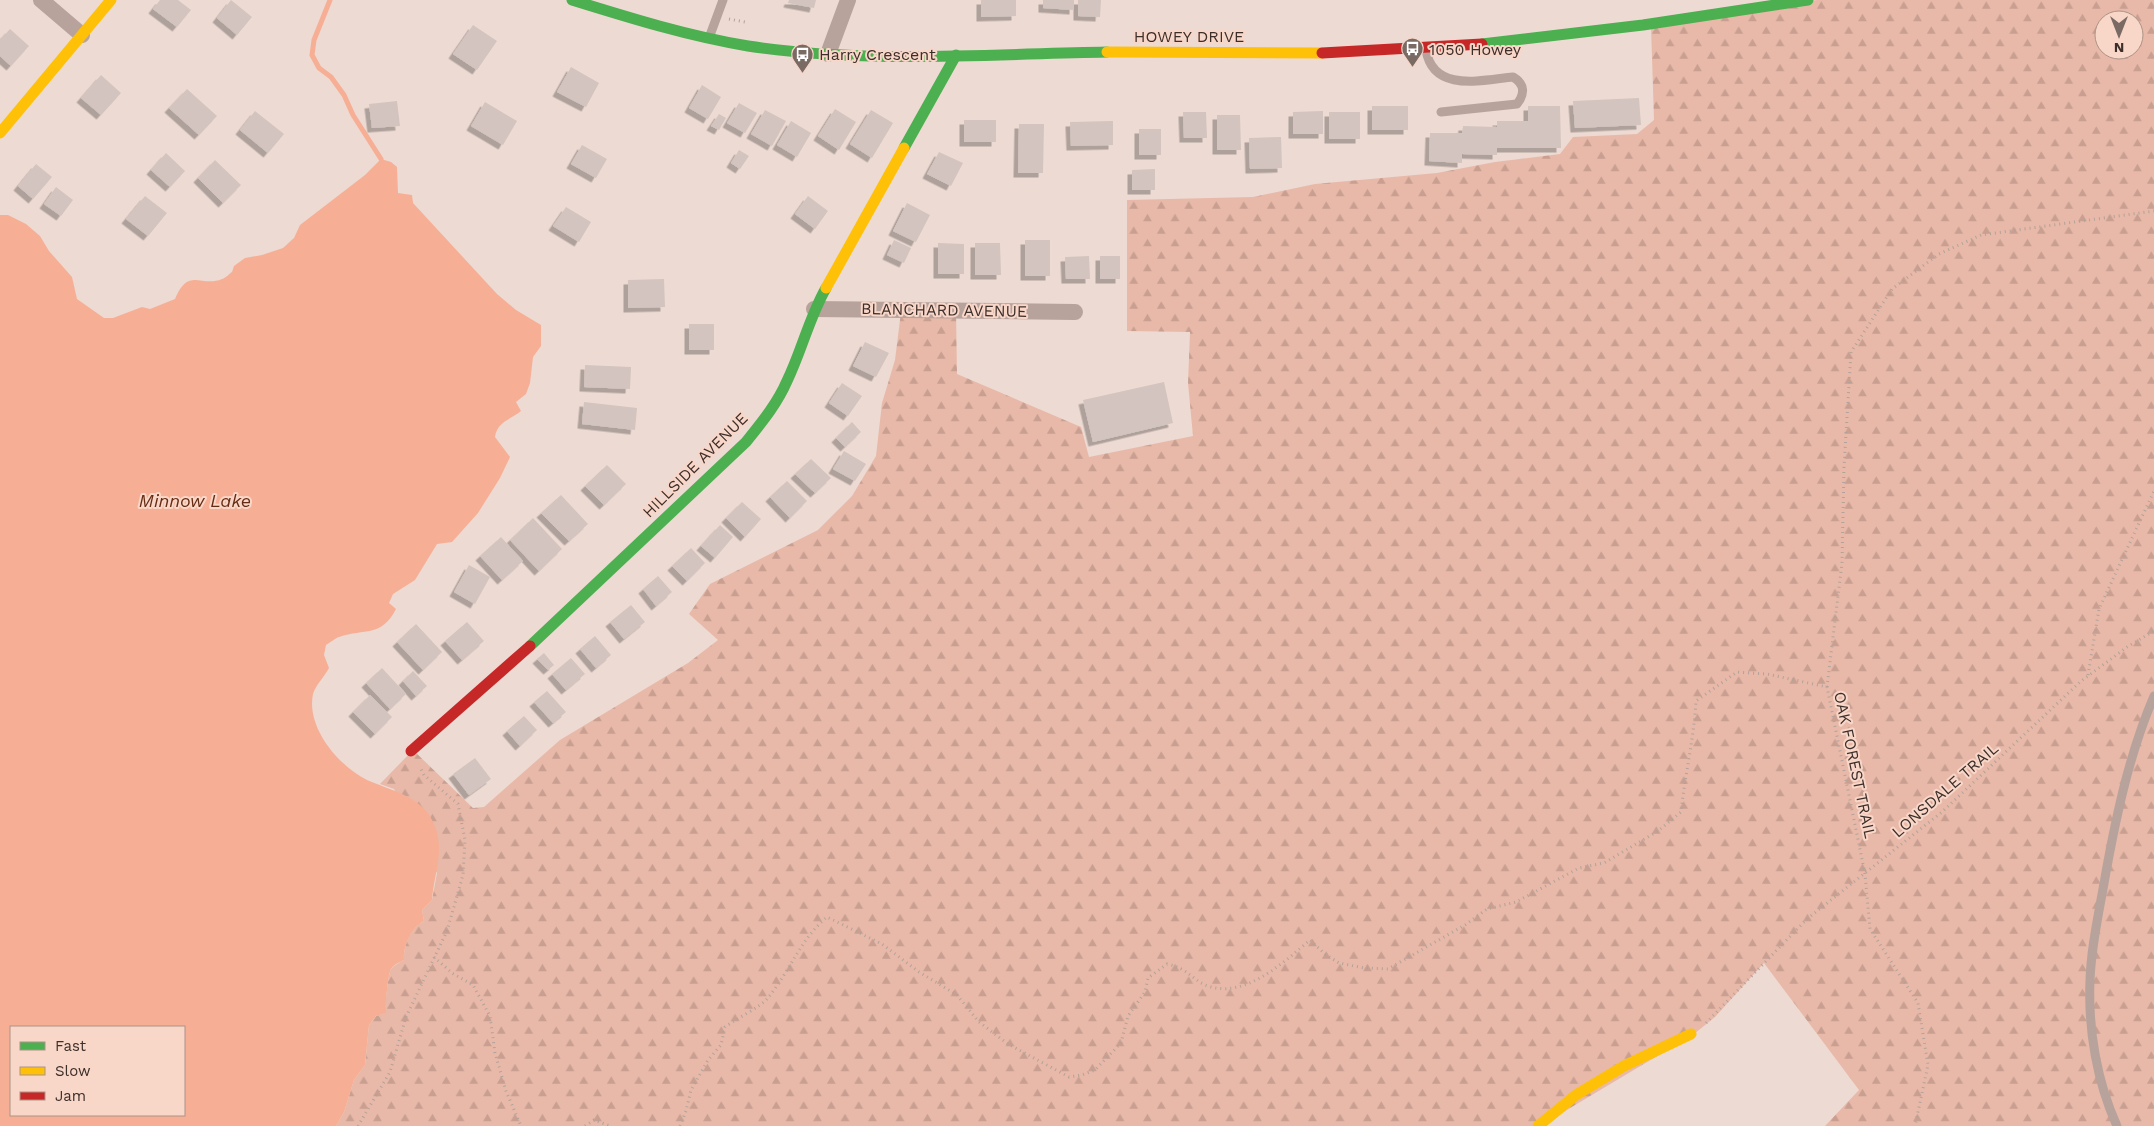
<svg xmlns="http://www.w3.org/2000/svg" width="2154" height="1126" font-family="'Work Sans',sans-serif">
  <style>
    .forest { fill: url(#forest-firs); fill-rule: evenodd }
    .water { fill: #f6af94; fill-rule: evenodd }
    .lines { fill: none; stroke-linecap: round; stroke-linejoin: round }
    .stream { stroke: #f6af94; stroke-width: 5 }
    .building { fill: #d3c4bf; filter: url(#shadow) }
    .path { stroke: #b2a29c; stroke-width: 3; stroke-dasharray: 1 4; stroke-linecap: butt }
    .lane { stroke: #b7a39c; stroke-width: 9 }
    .street { stroke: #b7a39c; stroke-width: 16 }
    .fast { stroke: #4caf50; stroke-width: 11 }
    .slow { stroke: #ffc107; stroke-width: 11 }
    .jam { stroke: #c62828; stroke-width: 11 }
    .labels { text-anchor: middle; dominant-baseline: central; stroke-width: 4; stroke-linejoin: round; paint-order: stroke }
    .street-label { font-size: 16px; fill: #3c2e29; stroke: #f8d6c8 }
    .poi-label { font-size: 16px; fill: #3c2e29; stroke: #f8d6c8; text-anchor: start }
    .water-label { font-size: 18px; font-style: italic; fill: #662c13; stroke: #f8d6c8 }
  </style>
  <defs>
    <pattern id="forest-firs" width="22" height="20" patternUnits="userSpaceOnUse" patternTransform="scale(1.25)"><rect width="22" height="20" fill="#e8b9a8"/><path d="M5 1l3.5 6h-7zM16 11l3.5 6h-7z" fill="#c89f91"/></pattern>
    <filter id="shadow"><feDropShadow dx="-4.5" dy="4.5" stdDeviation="0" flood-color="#0004"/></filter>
  </defs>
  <rect width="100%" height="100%" fill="#eddad3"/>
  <!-- forest -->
  <path class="forest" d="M1817,0H2154V1126H1825L1859,1090L1764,963L1715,1017L1694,1034L1540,1126H336L344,1112L354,1080L365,1065L369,1025L376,1016L385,1013C385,1007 388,974 391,969C394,965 399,963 404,960C403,945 411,928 424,921L422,910L432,900L437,873L394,789L380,784L413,750L473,808L484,807L560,740L688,663L718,640L689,614L710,584L818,530L852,496L876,456L882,403L895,360L901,312H956L957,374L1081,427L1089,457L1193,436L1188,383L1190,332L1127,331V200L1253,197L1315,184L1437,173L1495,162L1560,154L1573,137L1637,134L1654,120L1651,26ZM2104,20H2134V50H2104Z"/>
  <!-- water -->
  <path class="water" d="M381,159L391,162L397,167L398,193L412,195L413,203L497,294L516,310L541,325V346L533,357L530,383L526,394L516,402L521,411C510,420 497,422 495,437L510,457L500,478L478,513L452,542L437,544L415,580L393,594L389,603L396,609C381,638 365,628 339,637C335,638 330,643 326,645L324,655L329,668C325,676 315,686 313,694C306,728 339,766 367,780C389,790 422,796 433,822C446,849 434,873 432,900L422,910L424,921C411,928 403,946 404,960C399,963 394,964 391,969C388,974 385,1007 386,1013L376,1016L369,1025L365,1065L354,1080L344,1112L336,1126H0V215H8L26,224L40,236L49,251L72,277L77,299L104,318H113L142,307L150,309L175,299C189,266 201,288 222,279C226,278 229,274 232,272L234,266L245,258L262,255L283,248L294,238L300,225L365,175ZM11,1027H184V1115H11Z"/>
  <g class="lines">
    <!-- stream -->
    <path class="stream" d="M330,0L314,40L312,55L319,68L331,77L344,95L353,115L381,159"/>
  </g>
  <!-- building -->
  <g class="building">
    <path d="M160,0H178L191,10L177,27L153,9Z"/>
    <path d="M231,0L252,17L237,35L217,18Z"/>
    <path d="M789,0H816L814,8L788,3Z"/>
    <path d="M981,0H1016V16L981,17Z"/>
    <path d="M1043,0H1074V10L1043,8Z"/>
    <path d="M1078,0H1101L1100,17L1078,16Z"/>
    <path d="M473,25L497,41L477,70L453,54Z"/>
    <path d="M10,29L29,46L11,66L0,56V40Z"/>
    <path d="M571,67L599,83L586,107L557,92Z"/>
    <path d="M101,75L121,93L101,115L81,98Z"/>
    <path d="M702,85L721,97L708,119L689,108Z"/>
    <path d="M187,89L217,116L199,135L169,108Z"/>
    <path d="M1639,98L1641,125L1575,128L1573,101Z"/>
    <path d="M397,101L400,126L372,128L369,104Z"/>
    <path d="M485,102L517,121L503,145L471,126Z"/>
    <path d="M739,103L757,113L745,133L727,123Z"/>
    <rect x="1372" y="106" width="36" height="24"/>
    <path d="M1528,106H1560L1561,148H1497V155L1462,154V163L1429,161L1430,133H1462L1463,126L1497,127V121H1528Z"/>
    <path d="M835,109L856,122L839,150L818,136Z"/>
    <path d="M765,110L786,121L772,146L751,134Z"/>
    <path d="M871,110L893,123L872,158L850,144Z"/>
    <path d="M255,111L284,134L268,153L240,130Z"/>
    <path d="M1323,111V134H1293V112Z"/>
    <path d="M1183,112H1206L1207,138H1184Z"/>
    <rect x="1329" y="112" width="31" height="27"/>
    <path d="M719,114L726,118L719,130L711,126Z"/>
    <path d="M1217,115H1240L1241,150H1217Z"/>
    <rect x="964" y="120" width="32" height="22"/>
    <path d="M791,121L811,133L797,157L777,145Z"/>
    <path d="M1113,121V145L1071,146L1070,122Z"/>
    <path d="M1019,124H1044L1043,173H1018Z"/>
    <rect x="1139" y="129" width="22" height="26"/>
    <path d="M1281,137L1282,168L1250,169L1249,138Z"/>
    <path d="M582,145L607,159L596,178L571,164Z"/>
    <path d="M739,150L749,156L740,169L731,163Z"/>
    <path d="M939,152L963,163L951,186L927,174Z"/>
    <path d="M166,153L185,171L170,187L151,170Z"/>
    <path d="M215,160L241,185L223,203L198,178Z"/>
    <path d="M36,164L52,177L33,199L18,186Z"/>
    <path d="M1155,169V190H1132V170Z"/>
    <path d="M56,187L73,200L61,216L44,204Z"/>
    <path d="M145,196L167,213L148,236L126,219Z"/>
    <path d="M808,196L828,211L815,229L795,214Z"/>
    <path d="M907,203L930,215L916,242L893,231Z"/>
    <path d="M566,207L591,222L579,242L553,226Z"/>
    <path d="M894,240L911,248L904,263L887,255Z"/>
    <rect x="1025" y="240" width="25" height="36"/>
    <path d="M938,243L964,244V274H938Z"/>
    <path d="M975,243H1000L1001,275H975Z"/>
    <path d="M1089,256L1090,279H1066L1065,257Z"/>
    <rect x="1100" y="256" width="20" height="23"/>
    <path d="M664,279L665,307L628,308V280Z"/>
    <rect x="689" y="324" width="25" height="26"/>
    <path d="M865,342L889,353L876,377L853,366Z"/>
    <path d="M585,365L631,367L630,389L584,387Z"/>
    <path d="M1164,382L1173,423L1093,442L1083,400Z"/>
    <path d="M842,383L862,396L848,416L829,403Z"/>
    <path d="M584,402L637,408L635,430L582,424Z"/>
    <path d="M852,422L861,432L845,447L836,438Z"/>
    <path d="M844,451L866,464L855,481L833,469Z"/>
    <path d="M811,459L831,478L815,493L795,474Z"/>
    <path d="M607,465L626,484L604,505L585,486Z"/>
    <path d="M787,481L807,501L790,518L770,497Z"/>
    <path d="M561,495L588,524L569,541L541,513Z"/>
    <path d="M742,502L761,519L745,537L726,518Z"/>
    <path d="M533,518L562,549L539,571L510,540Z"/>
    <path d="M720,525L733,537L715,558L701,546Z"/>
    <path d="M501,537L523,561L502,580L480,556Z"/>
    <path d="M691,548L705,563L687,581L672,566Z"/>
    <path d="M469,565L490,577L475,604L454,592Z"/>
    <path d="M658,576L672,592L656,606L643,589Z"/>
    <path d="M631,605L645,622L624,639L610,622Z"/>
    <path d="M467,622L484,641L462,660L445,641Z"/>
    <path d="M416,624L442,652L423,670L397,642Z"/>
    <path d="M595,636L611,655L596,668L580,649Z"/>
    <path d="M544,653L554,665L548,670L537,659Z"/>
    <path d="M571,658L585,674L566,690L552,674Z"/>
    <path d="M382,668L406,694L390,709L366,683Z"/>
    <path d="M413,671L427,686L416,696L403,681Z"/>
    <path d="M547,691L566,712L553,723L534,702Z"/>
    <path d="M370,695L392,717L375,734L353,712Z"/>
    <path d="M524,716L537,730L520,746L507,731Z"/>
    <path d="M475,758L491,779L469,795L453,774Z"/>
  </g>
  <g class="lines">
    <!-- path -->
    <g class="path">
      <path d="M729,19L745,22"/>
      <path d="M2088,675L2099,609L2154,491"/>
      <path d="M1827,687L1842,563L1844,467L1851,352L1892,289L1939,254L1981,235L2154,211"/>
      <path d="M434,957L452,973L473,985L490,1016L495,1053L506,1091L521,1126"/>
      <path d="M1706,1023L1807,919L1942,812L2080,682L2127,647L2154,631"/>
      <path d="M358,1126L390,1072L406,1017L447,931L463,875L465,840L458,804L424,775L420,767"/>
      <path d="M585,1126L594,1120L610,1126"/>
      <path d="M680,1126L686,1111L691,1090L708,1060L721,1045L725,1027C736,1019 760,1007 767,999C789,973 801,938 827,917L882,944L919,972L957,995L979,1022L1008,1044L1069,1077L1082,1075L1095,1070L1121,1043L1128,1016L1145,992L1148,978L1167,964C1188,968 1193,981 1208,986C1245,999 1284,962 1310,940L1325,954L1339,963L1364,968L1388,969L1465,925L1487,909L1516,902L1579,868L1604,863L1658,831L1681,812C1685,775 1694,738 1696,701L1737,672L1767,674L1827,687L1865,874L1870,929L1918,1003L1928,1065L1915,1126"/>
    </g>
    <!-- lane -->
    <g class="lane">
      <path d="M709,38L723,0"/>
      <path d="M1426,50C1433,93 1482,80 1513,77C1525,84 1525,94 1517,104L1441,112"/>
      <path d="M2117,1126C2097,1082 2088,1030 2090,981C2091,945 2100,908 2106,872C2117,812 2130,752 2154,696"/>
    </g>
    <!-- street -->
    <g class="street">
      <path d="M41,0L82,35"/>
      <path d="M828,54L848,0"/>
      <path d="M814,309L1075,312"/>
    </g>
    <!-- fast -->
    <g class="fast">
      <path d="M572,0C630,18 688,36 748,46C867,64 988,54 1107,52"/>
      <path d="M1482,44L1643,25L1808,0"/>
      <path d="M904,148L956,55"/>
      <path d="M530,646L746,442C762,422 777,404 787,381C802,350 809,318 826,288"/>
    </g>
    <!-- slow -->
    <g class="slow">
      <path d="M1107,52L1322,53"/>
      <path d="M0,133L111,0"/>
      <path d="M826,288L904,148"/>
      <path d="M1538,1126L1576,1095L1624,1066L1691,1034"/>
    </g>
    <!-- jam -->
    <g class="jam">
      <path d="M1322,53L1482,44"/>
      <path d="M411,751L530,646"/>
    </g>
  </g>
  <!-- icons -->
  <defs>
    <symbol id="bus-pin" viewBox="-11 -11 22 30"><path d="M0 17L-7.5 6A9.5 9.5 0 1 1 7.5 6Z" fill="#7a6a64" stroke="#f8d6c8"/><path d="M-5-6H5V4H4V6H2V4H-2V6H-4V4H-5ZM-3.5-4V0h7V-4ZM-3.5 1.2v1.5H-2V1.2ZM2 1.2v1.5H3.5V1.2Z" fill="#fff"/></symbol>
  </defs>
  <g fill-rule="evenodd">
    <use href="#bus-pin" x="1400" y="36" width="25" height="34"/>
    <use href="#bus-pin" x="790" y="42" width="25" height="34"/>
  </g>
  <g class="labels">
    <!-- street labels -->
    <g class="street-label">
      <text x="1189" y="36">HOWEY DRIVE</text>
      <text transform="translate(944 310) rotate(1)">BLANCHARD AVENUE</text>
      <text transform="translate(695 465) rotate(-45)">HILLSIDE AVENUE</text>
      <text transform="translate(1855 765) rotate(78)">OAK FOREST TRAIL</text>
      <text transform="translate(1945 790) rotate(-41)">LONSDALE TRAIL</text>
    </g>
    <!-- poi labels -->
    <g class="poi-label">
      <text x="1429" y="49">1050 Howey</text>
      <text x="819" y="54">Harry Crescent</text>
    </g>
    <!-- water labels -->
    <g class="water-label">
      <text x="195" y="500">Minnow Lake</text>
    </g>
  </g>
  <!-- legend -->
  <rect x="10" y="1026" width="175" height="90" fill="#f8d6c8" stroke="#ad9388"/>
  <rect x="20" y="1042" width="25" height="8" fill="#4caf50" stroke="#ad9388"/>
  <text x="55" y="1051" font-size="15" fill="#3c2e29">Fast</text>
  <rect x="20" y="1067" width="25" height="8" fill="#ffc107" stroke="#ad9388"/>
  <text x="55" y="1076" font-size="15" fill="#3c2e29">Slow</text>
  <rect x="20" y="1092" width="25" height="8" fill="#c62828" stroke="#ad9388"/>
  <text x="55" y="1101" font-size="15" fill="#3c2e29">Jam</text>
  <!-- north arrow -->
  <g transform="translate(2119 35) rotate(180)"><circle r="24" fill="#f8d6c8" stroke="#ad9388"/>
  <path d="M0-4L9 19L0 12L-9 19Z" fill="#7a6a64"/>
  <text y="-8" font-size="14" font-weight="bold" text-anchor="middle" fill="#3c2e29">N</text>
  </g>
</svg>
